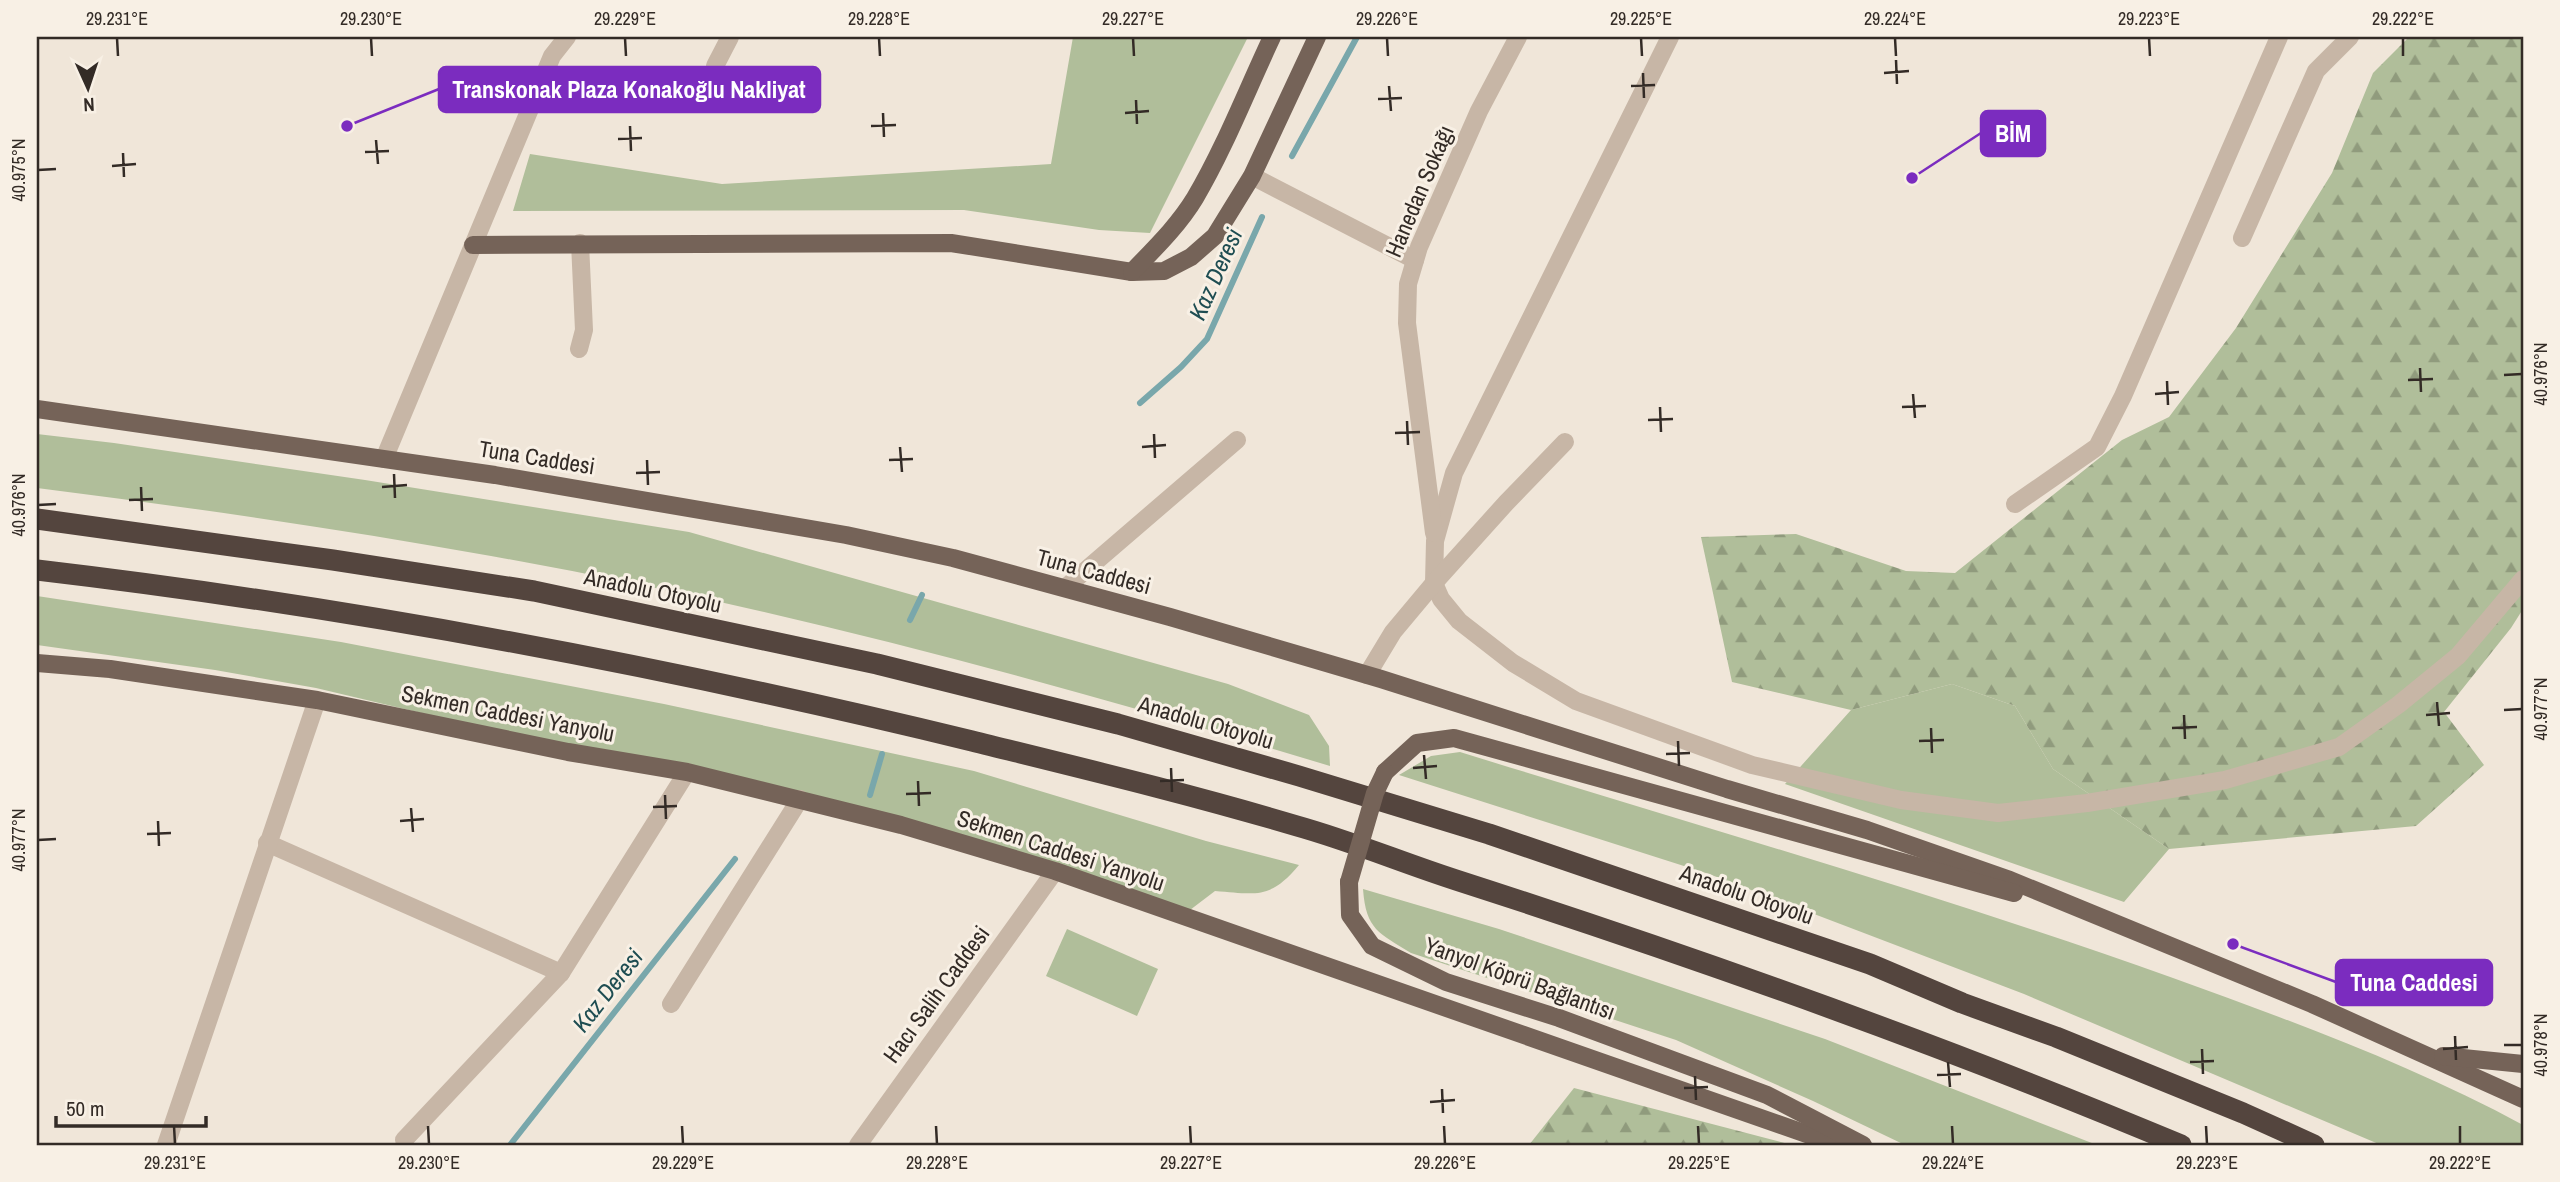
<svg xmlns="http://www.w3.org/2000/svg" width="2560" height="1182" font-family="'Archivo Narrow',sans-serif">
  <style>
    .green { fill: #b0be9a }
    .forest { fill: url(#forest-firs) }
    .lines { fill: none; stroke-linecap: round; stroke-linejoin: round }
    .stream { stroke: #79a7ab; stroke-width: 6 }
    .minor { stroke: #c7b6a6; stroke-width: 18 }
    .major { stroke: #756358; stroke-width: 18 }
    .highway { stroke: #54453e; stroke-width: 21 }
    .major-bridge { stroke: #756358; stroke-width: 18 }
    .ticks { fill: none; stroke: #332b26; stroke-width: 2.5 }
    .labels { text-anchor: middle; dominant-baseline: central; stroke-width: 6; stroke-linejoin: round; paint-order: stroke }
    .street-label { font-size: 23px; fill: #332b26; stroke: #f8f0e5 }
    .water-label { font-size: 24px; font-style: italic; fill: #1e4d52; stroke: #f8f0e5 }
    .leader { fill: none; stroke: #7b2cbf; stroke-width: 2.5 }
    .callout-dot { fill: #7b2cbf; stroke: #f8f0e5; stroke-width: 2.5 }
    .callout { fill: #7b2cbf; stroke: #7b2cbf; stroke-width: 2.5 }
    .callout-label { font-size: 24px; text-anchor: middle; font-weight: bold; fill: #fff }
    .neatline { fill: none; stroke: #332b26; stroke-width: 2.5 }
    .ticks-label { font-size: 18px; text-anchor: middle; fill: #332b26 }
  </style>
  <defs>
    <pattern id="forest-firs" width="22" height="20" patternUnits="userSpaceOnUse" patternTransform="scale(1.75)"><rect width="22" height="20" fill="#b0be9a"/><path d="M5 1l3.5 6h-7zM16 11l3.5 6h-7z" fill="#909b7d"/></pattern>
  </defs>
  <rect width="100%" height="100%" fill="#f0e6d9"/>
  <!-- green -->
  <g class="green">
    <path d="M1073,37H1248L1150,233L1099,230L964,210L513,211L530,154L722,184L1051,164Z"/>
    <path d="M37,434L114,443L365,480L689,532L1228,684L1309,715L1329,746L1330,766C1055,683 775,606 491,556C340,529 189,507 37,488Z"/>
    <path d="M37,596L341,642L664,704L974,771L1206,841L1299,865C1270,900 1256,894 1215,891L1190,910L645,766L316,688L215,670L37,645Z"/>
    <path d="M1952,684L2015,706L2053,769L2169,849L2124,902L1785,784L1851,710Z"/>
    <path d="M1460,752C1698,826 1938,894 2173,978C2292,1021 2412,1065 2523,1125V1145H2381L2024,994L1709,874L1399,775L1431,756Z"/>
    <path d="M1363,889L1499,929L1825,1039L2097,1145H1905L1813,1101L1676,1040L1411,953C1379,933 1366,930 1363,889Z"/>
    <path d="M1067,929L1158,969L1137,1016L1046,976Z"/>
  </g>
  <!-- forest -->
  <g class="forest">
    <path d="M2409,37H2523V609L2511,628L2444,712L2484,765L2416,826L2169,849L2053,769L2015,706L1952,684L1851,710L1732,682L1701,537L1796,534L1906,571L1955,573L2122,440L2169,417L2236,328L2332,173L2373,73Z"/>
    <path d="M1574,1088L1792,1145H1529Z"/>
  </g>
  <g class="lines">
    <!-- stream -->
    <g class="stream">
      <path d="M1292,156L1357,37"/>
      <path d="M1140,403L1181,367L1207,339L1262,217"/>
      <path d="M910,620L922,595"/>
      <path d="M870,795L882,754"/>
      <path d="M510,1145L735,859"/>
    </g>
    <!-- minor -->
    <g class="minor">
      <path d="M1670,37L1454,473L1435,541L1434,583L1441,599L1459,621L1513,663L1576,701L1752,765L1901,800L1998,813L2087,803L2225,780L2339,747L2398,705L2458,656L2523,579"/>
      <path d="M715,66L730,37"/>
      <path d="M1252,176L1415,260"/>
      <path d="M2242,238L2316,71L2350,37"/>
      <path d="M579,349L584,330L580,243"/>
      <path d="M384,459L552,56L567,37"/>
      <path d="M2015,504L2097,447L2123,396L2279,37"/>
      <path d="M1434,533L1407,323L1408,284L1419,247L1479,111L1518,37"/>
      <path d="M1065,588L1237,440"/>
      <path d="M1367,675L1393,632L1434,583L1506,503L1565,442"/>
      <path d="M267,843L561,973"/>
      <path d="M671,1004L800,799"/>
      <path d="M404,1140L561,973L687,772"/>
      <path d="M166,1145L317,700"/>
      <path d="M858,1145L1055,871"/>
    </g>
    <!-- major -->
    <g class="major">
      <path d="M473,245L951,243L1132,272L1164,271L1191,257L1215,236L1252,176L1317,37"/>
      <path d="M1132,272C1154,249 1178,226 1195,198C1225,147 1247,90 1272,37"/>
      <path d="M37,409L495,475L846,535L953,558L1170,617L1381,679L1727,789L1867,830L2010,880L2312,1004L2523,1099"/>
      <path d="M37,663L110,669L317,700L568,752L687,772L901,825L1055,871L1838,1145"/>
      <path d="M1385,772L1417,743L1454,738L2014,893"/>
      <path d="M1349,882L1350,915L1372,946L1446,982L1559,1018L1767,1095L1863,1145"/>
      <path d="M2443,1056L2523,1064"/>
    </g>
    <!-- highway -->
    <g class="highway">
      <path d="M37,519L333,560L534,591L877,664L1118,724L1299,776L1489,834L1870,964L1962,1003L2056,1037L2243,1113L2314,1145"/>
      <path d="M37,570C352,607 664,666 972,741C1081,768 1190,794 1297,826C1351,841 1403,863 1456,880C1701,959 1943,1045 2181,1145"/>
    </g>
    <!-- major-bridge -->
    <path class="major-bridge" d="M1349,882L1375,793L1385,772"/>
  </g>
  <!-- ticks -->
  <path class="ticks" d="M117,38L118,56M371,38L372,56M625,38L626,56M879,38L880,56M1133,38L1134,56M1387,38L1388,56M1641,38L1642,56M1895,38L1896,56M2149,38L2150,56M2403,38V56M1896,60L1897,84M1643,73L1644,98M1884,73L1909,71M1389,86L1391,111M1631,86L1655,85M1378,99L1402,98M1136,100L1137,124M883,113L884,137M1125,113L1149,111M630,126L631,151M871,126L896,125M618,139L642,138M376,140L378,164M365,152L389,151M123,153L124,177M112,166L136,164M38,170L56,169M2420,368L2421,392M2504,375L2522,374M2408,380L2433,379M2167,381L2168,405M1913,394L1915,418M2155,394L2179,392M1660,407L1661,432M1902,407L1926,406M1648,420L1673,419M1407,421L1408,445M1395,433L1420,432M1154,434L1155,458M900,447L902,472M1142,447L1166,445M647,460L648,485M889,460L913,459M636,473L660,472M394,474L395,498M141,487L142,511M382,487L407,485M129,500L153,499M38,505L56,504M2437,702L2439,726M2504,710L2522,709M2184,715L2185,739M2426,715L2450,713M1931,728L1932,753M2172,728L2197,727M1678,741L1679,766M1919,741L1944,740M1666,754L1690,753M1424,755L1426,779M1171,768L1172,792M1413,768L1437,766M918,781L919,806M1160,781L1184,780M906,794L931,793M665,795L666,819M653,807L677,806M411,808L413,832M158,821L159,846M400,821L424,819M147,834L171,833M38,840L56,839M2455,1036L2456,1060M2504,1045H2522M2202,1049L2203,1074M2443,1049L2468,1047M1948,1062L1950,1087M2190,1062L2214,1061M1937,1075L1961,1074M1695,1076L1696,1100M1684,1088L1708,1087M1442,1089L1443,1113M1430,1102L1455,1100M174,1126L175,1144M428,1126L429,1144M682,1126L683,1144M936,1126L937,1144M1190,1126L1191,1144M1444,1126L1445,1144M1698,1126L1699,1144M1952,1126L1953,1144M2206,1126L2207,1144M2460,1126V1144"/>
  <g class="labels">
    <!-- street labels -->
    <g class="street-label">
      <text transform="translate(1419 191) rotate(-67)">Hanedan Sokağı</text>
      <text transform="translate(537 457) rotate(9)">Tuna Caddesi</text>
      <text transform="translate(1094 571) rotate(15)">Tuna Caddesi</text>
      <text transform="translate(653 590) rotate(12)">Anadolu Otoyolu</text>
      <text transform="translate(508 713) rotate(11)">Sekmen Caddesi Yanyolu</text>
      <text transform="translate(1206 722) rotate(16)">Anadolu Otoyolu</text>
      <text transform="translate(1061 850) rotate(18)">Sekmen Caddesi Yanyolu</text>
      <text transform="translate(1747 894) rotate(19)">Anadolu Otoyolu</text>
      <text transform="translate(1520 978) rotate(20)">Yanyol Köprü Bağlantısı</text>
      <text transform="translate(936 994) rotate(-54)">Hacı Salih Caddesi</text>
    </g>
    <!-- water labels -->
    <g class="water-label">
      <text transform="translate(1215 274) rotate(-66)">Kaz Deresi</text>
      <text transform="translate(607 990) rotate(-52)">Kaz Deresi</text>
    </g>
  </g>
  <!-- callouts -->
  <path class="leader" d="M347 126L439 89M1912 178L1981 133M2233 944L2336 982"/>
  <g class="callout-dot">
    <circle cx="347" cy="126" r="7"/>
    <circle cx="1912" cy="178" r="7"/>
    <circle cx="2233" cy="944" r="7"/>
  </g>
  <g class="callout">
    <rect x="439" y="67" width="381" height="45" rx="7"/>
    <rect x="1981" y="111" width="64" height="45" rx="7"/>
    <rect x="2336" y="960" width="156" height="45" rx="7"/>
  </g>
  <g class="callout-label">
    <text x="629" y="98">Transkonak Plaza Konakoğlu Nakliyat</text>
    <text x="2013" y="142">BİM</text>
    <text x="2414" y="991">Tuna Caddesi</text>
  </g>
  <!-- border -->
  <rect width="2560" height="1182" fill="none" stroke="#f8f0e5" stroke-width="77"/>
  <!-- north arrow -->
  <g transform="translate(88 88) rotate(177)" stroke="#f8f0e5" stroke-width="5" paint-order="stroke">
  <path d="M0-5L12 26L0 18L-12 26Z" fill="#332b26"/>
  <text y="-10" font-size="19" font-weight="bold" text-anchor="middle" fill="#332b26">N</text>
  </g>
  <!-- scale -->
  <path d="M56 1116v10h150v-10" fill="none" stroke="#332b26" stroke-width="3.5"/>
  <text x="66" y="1116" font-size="21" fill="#332b26" stroke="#f8f0e5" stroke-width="5" paint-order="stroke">50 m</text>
  <rect x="38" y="38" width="2484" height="1106" class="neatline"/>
  <g class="ticks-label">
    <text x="117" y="25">29.231°E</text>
    <text x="371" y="25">29.230°E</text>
    <text x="625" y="25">29.229°E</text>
    <text x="879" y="25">29.228°E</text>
    <text x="1133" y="25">29.227°E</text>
    <text x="1387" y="25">29.226°E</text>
    <text x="1641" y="25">29.225°E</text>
    <text x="1895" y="25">29.224°E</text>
    <text x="2149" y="25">29.223°E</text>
    <text x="2403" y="25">29.222°E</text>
    <text transform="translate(19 170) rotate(-90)" y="6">40.975°N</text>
    <text transform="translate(2541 374) rotate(-90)" y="6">40.976°N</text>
    <text transform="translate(19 505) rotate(-90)" y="6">40.976°N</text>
    <text transform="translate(2541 709) rotate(-90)" y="6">40.977°N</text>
    <text transform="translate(19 840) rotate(-90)" y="6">40.977°N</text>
    <text transform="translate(2541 1045) rotate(-90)" y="6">40.978°N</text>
    <text x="175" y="1169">29.231°E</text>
    <text x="429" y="1169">29.230°E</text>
    <text x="683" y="1169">29.229°E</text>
    <text x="937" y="1169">29.228°E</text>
    <text x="1191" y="1169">29.227°E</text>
    <text x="1445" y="1169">29.226°E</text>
    <text x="1699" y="1169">29.225°E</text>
    <text x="1953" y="1169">29.224°E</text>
    <text x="2207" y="1169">29.223°E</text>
    <text x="2460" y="1169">29.222°E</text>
  </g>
</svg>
